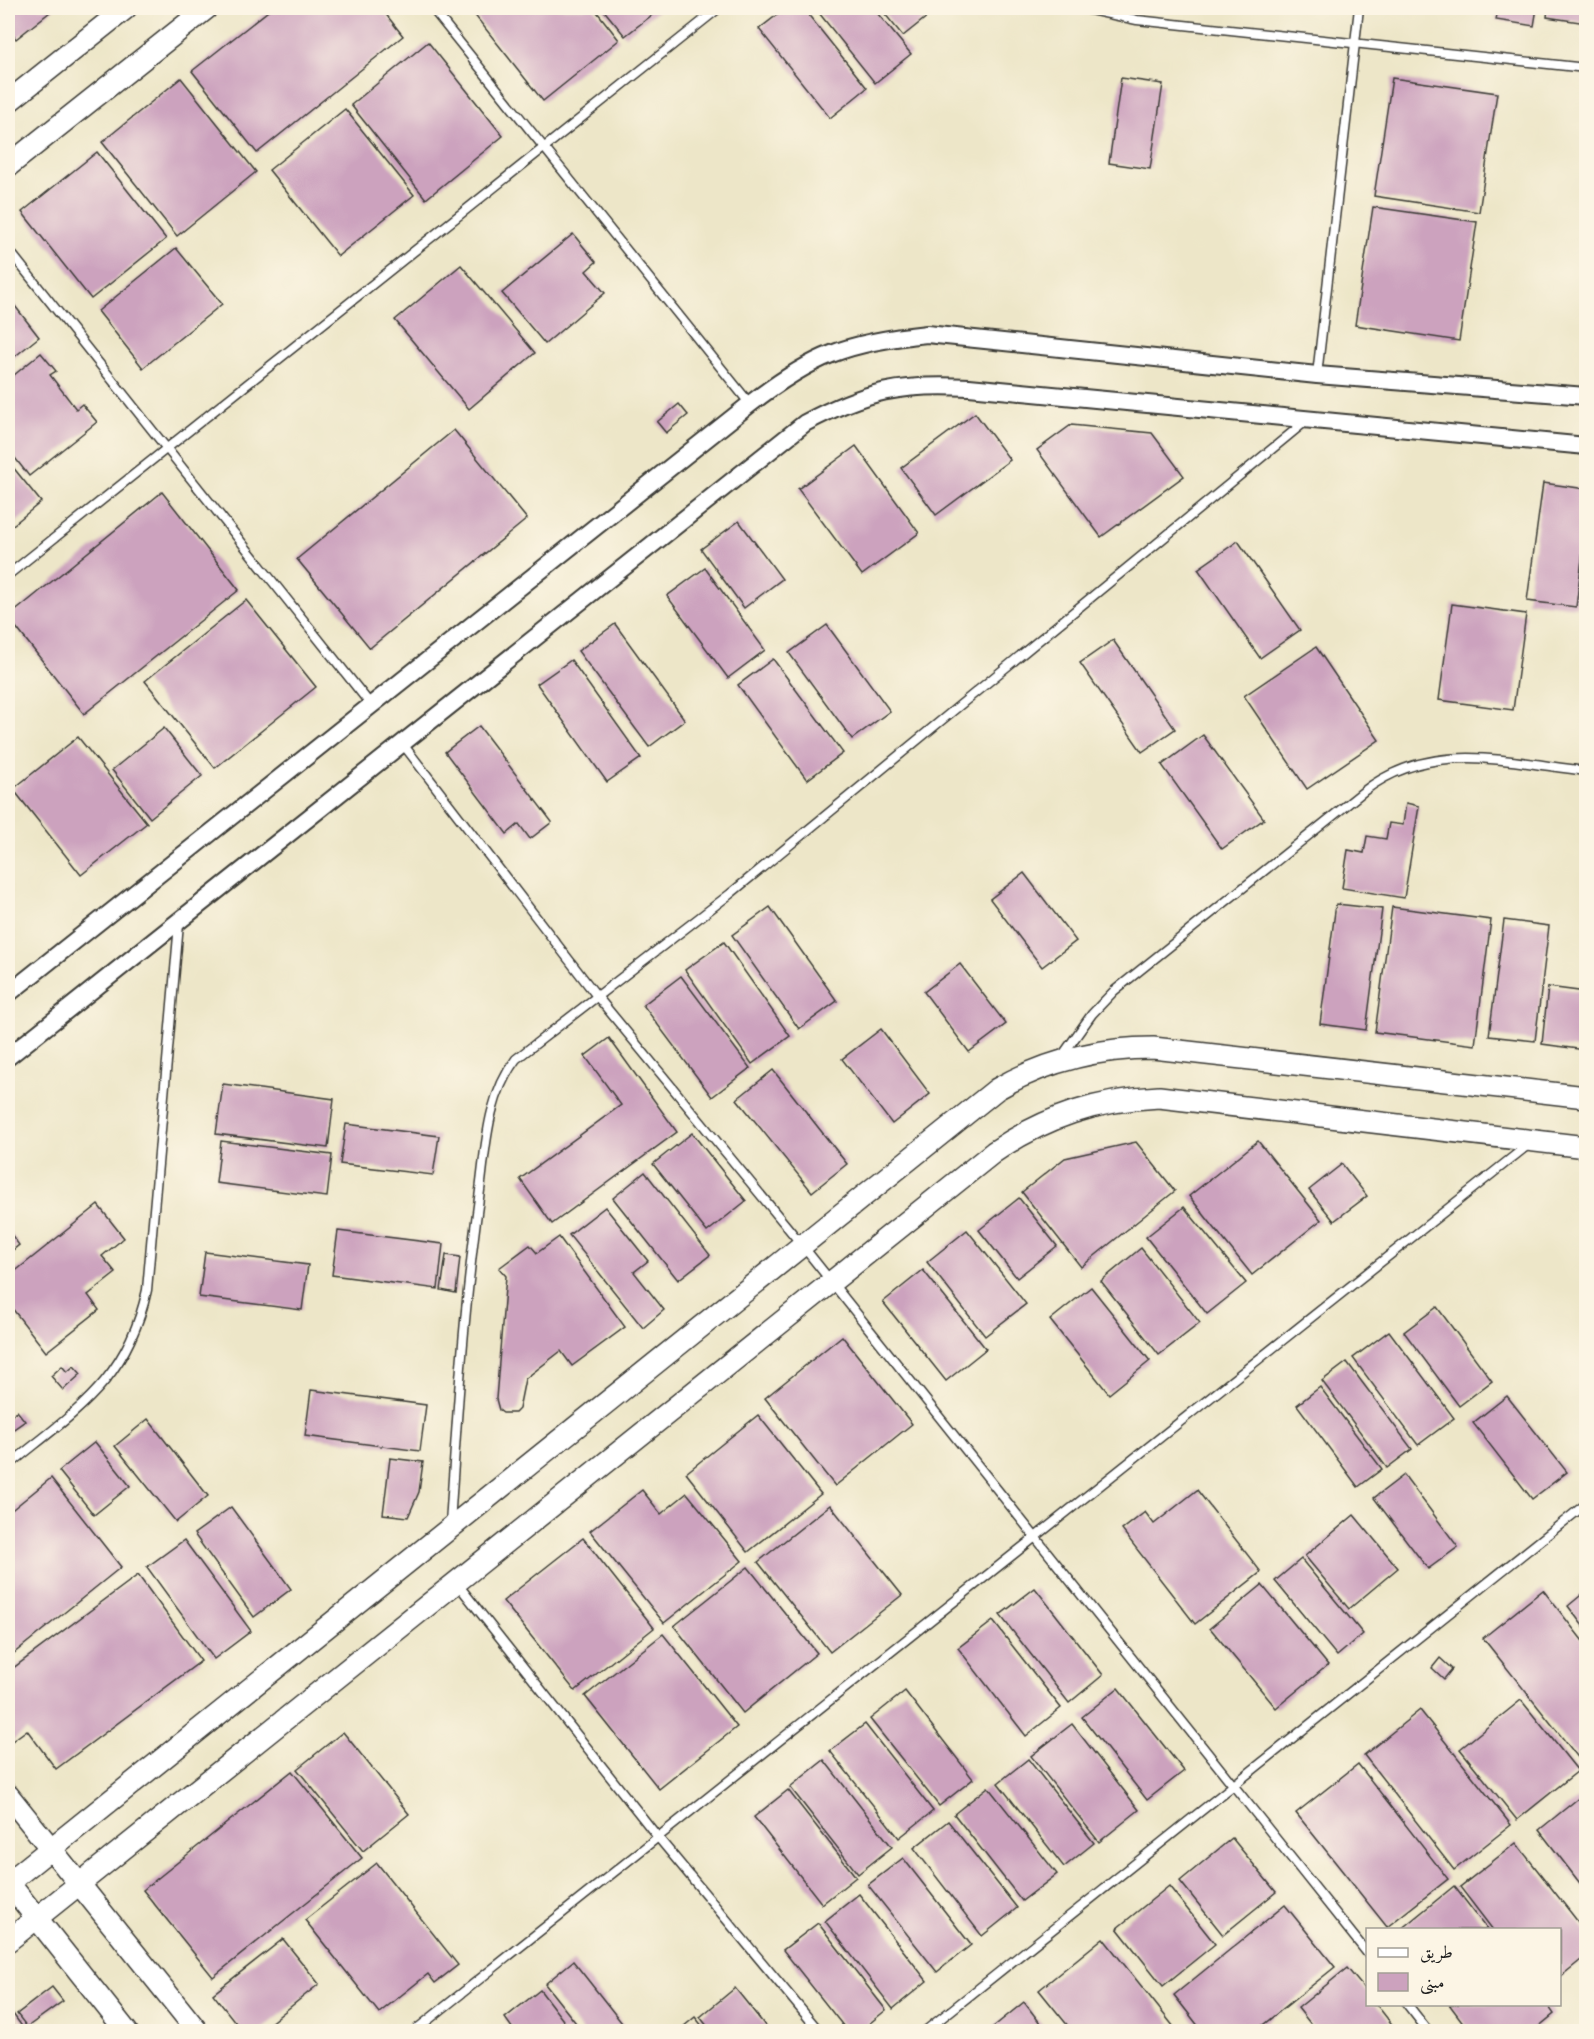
<svg xmlns="http://www.w3.org/2000/svg" width="1594" height="2039" font-family="Vollkorn,Amiri,serif">
  <style>
    .building { fill: #cca2be }
    .lines { fill: none; stroke-linecap: round; stroke-linejoin: round }
    .service-casing { stroke: #3b3a36; stroke-width: 11 }
    .minor-casing { stroke: #3b3a36; stroke-width: 20 }
    .tertiary-casing { stroke: #3b3a36; stroke-width: 24 }
    .service { stroke: #fff; stroke-width: 8 }
    .minor { stroke: #fff; stroke-width: 16 }
    .tertiary { stroke: #fff; stroke-width: 21 }
  </style>
  <rect width="100%" height="100%" fill="#fcf5e5"/>
  <filter id="ink" filterUnits="userSpaceOnUse"><feTurbulence type="fractalNoise" baseFrequency=".0167" numOctaves="2"/><feDisplacementMap in="SourceGraphic" scale="12" xChannelSelector="R" yChannelSelector="G"/><feConvolveMatrix kernelMatrix="1 2 1 2 8 2 1 2 1" color-interpolation-filters="sRGB"/></filter>
  <filter id="wash" filterUnits="userSpaceOnUse"><feTurbulence type="fractalNoise" baseFrequency=".008" numOctaves="4" result="noise"/><feDisplacementMap in="SourceGraphic" scale="24" xChannelSelector="R" yChannelSelector="G"/><feGaussianBlur stdDeviation="1.35" result="paint"/><feColorMatrix in="noise" values="0 0 0 0 0 0 0 0 0 0 0 0 0 0 0 0 0 1.4 0 .05"/><feComposite in="paint" operator="in"/></filter>
  <g filter="url(#wash)">
    <rect width="100%" height="100%" fill="#ede6c8"/>
    <g id="blocks">
      <!-- building -->
      <g class="building">
        <path d="M8,8H55L16,39L8,29Z"/>
        <path d="M272,8H381L403,36L257,153L192,71Z"/>
        <path d="M480,8H594L619,40L543,101L473,13Z"/>
        <path d="M602,8H661L625,36Z"/>
        <path d="M786,8H803L867,88L830,118L759,29Z"/>
        <path d="M815,8H873L911,54L875,83Z"/>
        <path d="M880,8H938L903,36Z"/>
        <path d="M1498,8H1537L1534,26L1496,20Z"/>
        <path d="M1548,8H1586V23L1547,17Z"/>
        <path d="M428,42L503,136L426,199L351,105Z"/>
        <path d="M181,78L256,172L177,236L102,142Z"/>
        <path d="M1121,78L1163,84L1150,169L1109,163Z"/>
        <path d="M1392,78L1497,93L1479,212L1374,196Z"/>
        <path d="M345,109L414,195L338,256L269,170Z"/>
        <path d="M97,152L166,239L91,299L22,212Z"/>
        <path d="M1373,207L1477,222L1459,341L1355,325Z"/>
        <path d="M573,234L596,262L586,271L605,293L545,344L502,293Z"/>
        <path d="M176,248L222,304L143,368L98,311Z"/>
        <path d="M461,265L535,353L469,409L395,320Z"/>
        <path d="M8,297L39,337L8,362Z"/>
        <path d="M41,353L56,371L50,375L76,409L82,404L97,422L29,476L8,449V380Z"/>
        <path d="M679,404L688,415L666,433L657,422Z"/>
        <path d="M975,413L1010,460L936,515L901,468Z"/>
        <path d="M1071,425L1152,433L1184,476L1101,537L1037,450Z"/>
        <path d="M454,430L527,519L370,648L297,559Z"/>
        <path d="M856,446L919,533L862,575L798,489Z"/>
        <path d="M8,461L41,502L8,529Z"/>
        <path d="M1543,483L1586,489V527L1576,607L1527,601Z"/>
        <path d="M162,492L239,590L84,714L8,617Z"/>
        <path d="M739,521L782,579L744,608L701,549Z"/>
        <path d="M1238,541L1300,630L1260,658L1198,569Z"/>
        <path d="M705,568L765,650L728,678L667,596Z"/>
        <path d="M246,600L316,687L215,768L145,681Z"/>
        <path d="M1452,604L1526,614L1513,710L1439,700Z"/>
        <path d="M615,624L685,720L649,747L578,651Z"/>
        <path d="M827,625L890,711L852,739L789,653Z"/>
        <path d="M1113,640L1175,729L1142,752L1080,663Z"/>
        <path d="M1316,647L1379,740L1307,789L1244,696Z"/>
        <path d="M773,659L843,753L807,780L738,685Z"/>
        <path d="M571,660L641,758L607,782L537,684Z"/>
        <path d="M479,726L552,822L530,839L519,824L507,834L445,752Z"/>
        <path d="M164,728L202,776L150,818L112,770Z"/>
        <path d="M1203,735L1264,819L1222,849L1162,765Z"/>
        <path d="M78,737L147,823L81,875L13,789Z"/>
        <path d="M1406,803L1419,806L1404,898L1342,888L1348,850L1364,853L1367,836L1386,839L1389,823L1403,825Z"/>
        <path d="M1024,873L1076,941L1042,967L990,899Z"/>
        <path d="M1336,904L1382,909L1366,1030L1320,1024Z"/>
        <path d="M770,907L837,1001L799,1029L732,935Z"/>
        <path d="M1392,907L1491,920L1475,1045L1375,1032Z"/>
        <path d="M1504,920L1549,926L1535,1041L1489,1036Z"/>
        <path d="M724,942L790,1036L752,1064L685,970Z"/>
        <path d="M960,964L1006,1024L969,1052L924,992Z"/>
        <path d="M681,976L750,1068L712,1097L643,1005Z"/>
        <path d="M1548,987L1586,992L1585,1050L1542,1044Z"/>
        <path d="M881,1029L930,1094L892,1124L842,1059Z"/>
        <path d="M609,1038L677,1132L552,1224L520,1179L621,1105L585,1056Z"/>
        <path d="M773,1070L847,1164L812,1192L737,1099Z"/>
        <path d="M223,1084L334,1099L328,1148L216,1134Z"/>
        <path d="M346,1124L439,1136L433,1175L340,1164Z"/>
        <path d="M692,1133L746,1201L707,1232L653,1164Z"/>
        <path d="M221,1141L332,1155L327,1197L216,1183Z"/>
        <path d="M1258,1141L1321,1220L1252,1275L1189,1196Z"/>
        <path d="M1136,1142L1175,1191L1081,1267L1022,1192L1065,1158Z"/>
        <path d="M1342,1164L1367,1196L1334,1221L1309,1190Z"/>
        <path d="M645,1172L710,1255L678,1280L613,1198Z"/>
        <path d="M1019,1198L1057,1246L1017,1278L979,1230Z"/>
        <path d="M98,1205L124,1238L102,1256L116,1273L88,1295L99,1310L46,1352L8,1303V1277Z"/>
        <path d="M605,1207L648,1261L634,1272L664,1310L643,1328L569,1235Z"/>
        <path d="M1184,1207L1246,1283L1207,1314L1146,1237Z"/>
        <path d="M8,1230L19,1245L8,1254Z"/>
        <path d="M967,1230L1026,1304L985,1336L927,1262Z"/>
        <path d="M338,1231L443,1244L438,1289L332,1275Z"/>
        <path d="M559,1237L625,1327L572,1366L561,1351L525,1379L519,1409L515,1413H503L499,1410L496,1399L506,1276L499,1268L530,1245L537,1253Z"/>
        <path d="M1141,1248L1200,1323L1159,1355L1101,1281Z"/>
        <path d="M205,1252L308,1265L302,1310L199,1297Z"/>
        <path d="M446,1255L460,1257L456,1293L441,1290Z"/>
        <path d="M923,1270L986,1349L946,1381L883,1302Z"/>
        <path d="M1091,1287L1150,1361L1109,1394L1050,1320Z"/>
        <path d="M1437,1307L1492,1381L1459,1406L1404,1332Z"/>
        <path d="M1389,1331L1454,1418L1418,1445L1353,1358Z"/>
        <path d="M842,1336L912,1424L835,1486L765,1398Z"/>
        <path d="M1347,1362L1412,1449L1387,1468L1322,1381Z"/>
        <path d="M62,1366L67,1372L74,1366L81,1374L63,1390L51,1376Z"/>
        <path d="M1320,1387L1382,1469L1358,1487L1297,1405Z"/>
        <path d="M311,1390L426,1405L420,1451L305,1436Z"/>
        <path d="M1507,1396L1567,1472L1532,1499L1473,1423Z"/>
        <path d="M17,1411L25,1421L8,1433V1418Z"/>
        <path d="M758,1415L821,1494L748,1552L686,1473Z"/>
        <path d="M148,1419L208,1496L176,1522L115,1446Z"/>
        <path d="M95,1442L130,1486L94,1515L59,1471Z"/>
        <path d="M390,1458L423,1462L419,1492L408,1517L383,1514Z"/>
        <path d="M1404,1475L1458,1547L1428,1569L1374,1498Z"/>
        <path d="M51,1478L121,1567L8,1658V1513Z"/>
        <path d="M642,1490L661,1514L687,1493L742,1561L664,1623L590,1531Z"/>
        <path d="M1197,1490L1261,1572L1195,1624L1122,1530L1145,1512L1154,1524Z"/>
        <path d="M830,1505L902,1595L830,1652L758,1562Z"/>
        <path d="M231,1507L291,1589L254,1617L194,1534Z"/>
        <path d="M1354,1515L1398,1568L1349,1609L1305,1556Z"/>
        <path d="M583,1538L654,1628L575,1691L503,1601Z"/>
        <path d="M184,1540L251,1631L214,1659L147,1567Z"/>
        <path d="M1301,1559L1363,1634L1337,1656L1275,1581Z"/>
        <path d="M748,1567L817,1653L743,1713L674,1626Z"/>
        <path d="M138,1575L201,1661L56,1769L27,1730L12,1741L8,1735V1672Z"/>
        <path d="M1262,1585L1328,1665L1276,1708L1210,1628Z"/>
        <path d="M1035,1588L1103,1675L1069,1703L1000,1615Z"/>
        <path d="M1543,1590L1586,1645V1763L1584,1765L1483,1638Z"/>
        <path d="M1586,1591V1630L1568,1606Z"/>
        <path d="M993,1621L1061,1708L1026,1736L958,1648Z"/>
        <path d="M663,1634L737,1727L659,1789L585,1696Z"/>
        <path d="M1440,1658L1452,1669L1444,1679L1432,1668Z"/>
        <path d="M1118,1688L1184,1771L1147,1800L1082,1717Z"/>
        <path d="M905,1691L973,1779L939,1806L870,1719Z"/>
        <path d="M1521,1700L1578,1771L1517,1820L1460,1749Z"/>
        <path d="M1420,1710L1511,1825L1454,1870L1364,1755Z"/>
        <path d="M865,1724L933,1811L899,1838L830,1751Z"/>
        <path d="M1072,1724L1139,1810L1099,1842L1031,1756Z"/>
        <path d="M343,1732L409,1814L363,1851L297,1769Z"/>
        <path d="M1028,1759L1094,1843L1064,1867L998,1783Z"/>
        <path d="M824,1760L892,1847L858,1874L790,1787Z"/>
        <path d="M1358,1764L1448,1879L1387,1927L1296,1813Z"/>
        <path d="M292,1771L362,1858L213,1977L143,1890Z"/>
        <path d="M988,1787L1057,1874L1022,1901L954,1814Z"/>
        <path d="M788,1790L856,1877L822,1904L754,1817Z"/>
        <path d="M1586,1792V1891L1539,1830Z"/>
        <path d="M948,1821L1017,1908L982,1936L914,1848Z"/>
        <path d="M1232,1838L1276,1892L1223,1935L1180,1881Z"/>
        <path d="M1516,1843L1586,1932V1956L1560,1977V1930H1493L1460,1887Z"/>
        <path d="M903,1858L971,1945L937,1972L868,1885Z"/>
        <path d="M377,1863L458,1965L435,1983L428,1974L379,2013L305,1920Z"/>
        <path d="M1169,1886L1215,1944L1163,1986L1117,1928Z"/>
        <path d="M1454,1886L1488,1930H1400Z"/>
        <path d="M859,1894L927,1981L893,2009L825,1921Z"/>
        <path d="M1285,1905L1335,1967L1254,2032H1203L1174,1995Z"/>
        <path d="M818,1923L886,2010L859,2032H848L783,1950Z"/>
        <path d="M1103,1938L1178,2032H1073L1039,1990Z"/>
        <path d="M283,1939L319,1984L259,2032H243L213,1994Z"/>
        <path d="M573,1961L629,2032H583L545,1984Z"/>
        <path d="M1347,1968L1368,1993V2004H1376L1398,2032H1317L1298,2008Z"/>
        <path d="M52,1987L63,2001L27,2027L17,2014Z"/>
        <path d="M735,1988L767,2028L762,2032H712L700,2017Z"/>
        <path d="M540,1990L572,2032H515L505,2018Z"/>
        <path d="M1024,2002L1047,2032H987Z"/>
        <path d="M1449,2004H1547L1554,2014L1532,2032H1470Z"/>
        <path d="M8,2007L26,2032H8Z"/>
        <path d="M695,2017L707,2032H677Z"/>
      </g>
    </g>
  </g>
  <g filter="url(#ink)">
    <use href="#blocks" fill-opacity="0" stroke="#3b3a36" stroke-width="1.5"/>
    <g class="lines">
      <defs>
        <g id="service">
          <path d="M432,8L750,404"/>
          <path d="M1081,8L1137,20L1586,68"/>
          <path d="M8,249L371,705"/>
          <path d="M1317,375L1359,8"/>
          <path d="M8,575L719,8"/>
          <path d="M402,743L596,995L802,1245L1368,1954"/>
          <path d="M1062,1056L1092,1014L1114,991L1364,791C1432,739 1508,762 1586,771"/>
          <path d="M8,1466C75,1411 127,1382 147,1290L179,924"/>
          <path d="M450,1524C457,1415 464,1306 479,1198C486,1149 486,1099 516,1059L730,894L1306,421"/>
          <path d="M456,1582L657,1836L820,2032"/>
          <path d="M1407,2004L1429,2032"/>
          <path d="M413,2032L1528,1145"/>
          <path d="M924,2032L1586,1504"/>
        </g>
        <g id="minor">
          <path d="M8,994L750,404C813,355 848,342 927,334L1317,375L1586,396"/>
          <path d="M8,1057L805,423C865,391 902,383 969,387L1586,446"/>
        </g>
        <g id="tertiary">
          <path d="M8,102L126,8"/>
          <path d="M8,166L207,8"/>
          <path d="M8,1795L198,2032"/>
          <path d="M8,1882L127,2032"/>
          <path d="M8,1883L997,1089C1046,1061 1096,1048 1153,1048L1586,1097"/>
          <path d="M8,1941L994,1152C1045,1117 1097,1100 1159,1097L1586,1147"/>
        </g>
      </defs>
      <!-- service casing -->
      <use href="#service" class="service-casing"/>
      <!-- minor casing -->
      <use href="#minor" class="minor-casing"/>
      <!-- tertiary casing -->
      <use href="#tertiary" class="tertiary-casing"/>
      <!-- service -->
      <use href="#service" class="service"/>
      <!-- minor -->
      <use href="#minor" class="minor"/>
      <!-- tertiary -->
      <use href="#tertiary" class="tertiary"/>
    </g>
  </g>
  <!-- margin -->
  <rect width="1594" height="2039" fill="none" stroke="#fcf5e5" stroke-width="30"/>
  <!-- legend -->
  <rect x="1366" y="1928" width="195" height="78" fill="#fcf5e5" stroke="#a29e95" stroke-width="1.5"/>
  <rect x="1378" y="1948" width="30" height="9" fill="#ffffff" stroke="#a29e95" stroke-width="1.5"/>
  <text x="1420" y="1958" font-size="18" fill="#1c1c1c">طريق</text>
  <rect x="1378" y="1973" width="30" height="18" fill="#cca2be" stroke="#a29e95" stroke-width="1.5"/>
  <text x="1420" y="1988" font-size="18" fill="#1c1c1c">مبنى</text>
</svg>
